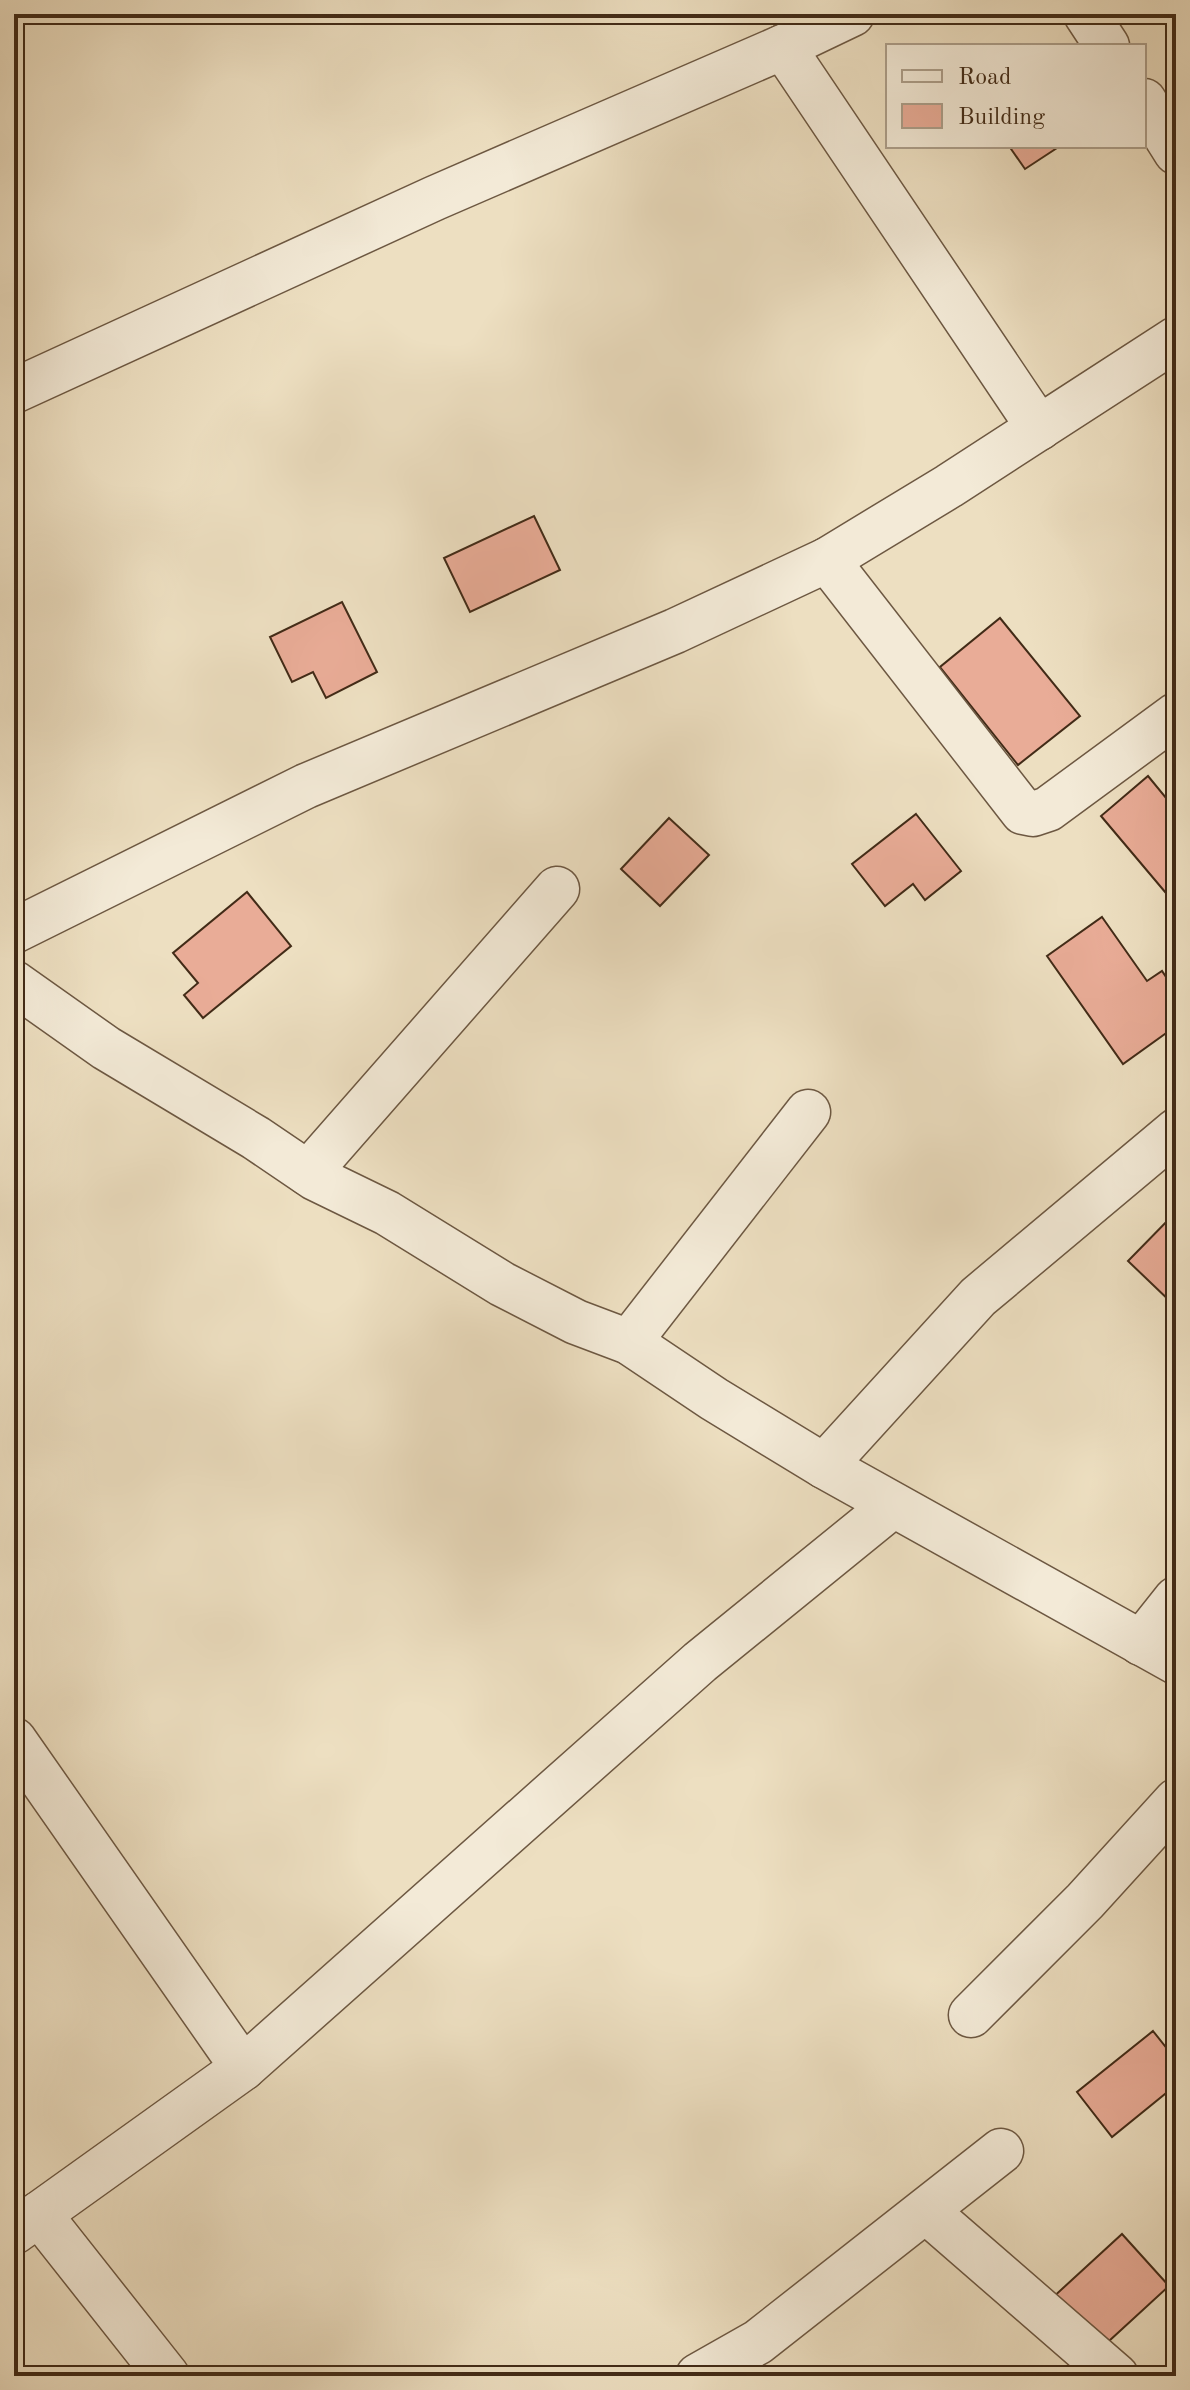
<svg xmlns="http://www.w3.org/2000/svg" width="1190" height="2390" font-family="'Old Standard TT',serif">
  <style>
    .building { fill: #e9ac97; stroke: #422b17; stroke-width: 2 }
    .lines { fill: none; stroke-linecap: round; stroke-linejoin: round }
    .street-casing { stroke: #6d5842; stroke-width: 47 }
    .street { stroke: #f3ead7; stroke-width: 44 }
  </style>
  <rect width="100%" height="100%" fill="#eddfc1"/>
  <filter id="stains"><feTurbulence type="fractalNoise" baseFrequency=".0025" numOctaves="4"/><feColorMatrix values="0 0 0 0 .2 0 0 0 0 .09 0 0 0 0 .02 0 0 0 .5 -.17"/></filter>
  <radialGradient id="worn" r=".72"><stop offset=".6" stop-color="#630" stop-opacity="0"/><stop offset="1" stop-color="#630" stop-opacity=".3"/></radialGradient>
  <!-- building -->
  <g class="building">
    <path d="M1009,146H1060L1025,169Z"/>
    <path d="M534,516L560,570L470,612L444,558Z"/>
    <path d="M342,602L377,672L326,698L313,672L292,682L270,637Z"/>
    <path d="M1000,618L1080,716L1018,765L940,667Z"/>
    <path d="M1148,776L1176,810V895L1171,899L1101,816Z"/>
    <path d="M916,814L961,871L925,900L913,884L885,906L852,864Z"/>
    <path d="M669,818L709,855L660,906L621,869Z"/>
    <path d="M247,892L291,946L203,1018L184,995L198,983L173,953Z"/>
    <path d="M1102,917L1147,981L1162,971L1176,992V1026L1123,1064L1047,956Z"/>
    <path d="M1176,1212V1301L1173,1304L1128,1261Z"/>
    <path d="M1153,2031L1176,2060V2085L1112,2137L1077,2092Z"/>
    <path d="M1122,2234L1169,2286L1097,2352L1050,2300Z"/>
  </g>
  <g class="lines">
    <defs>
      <g id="street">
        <path d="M1086,14L1107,46"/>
        <path d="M783,47L1039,428"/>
        <path d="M1144,101L1176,152"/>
        <path d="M14,391L435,198L783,47L852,14"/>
        <path d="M827,560L1023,812L1033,814L1048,809L1176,715"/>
        <path d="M14,931L306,786L675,631L827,560L949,486L1176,339"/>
        <path d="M14,983L106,1048L256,1138L315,1178L387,1213L502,1284L576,1322L629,1342L714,1399L824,1466L1176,1662"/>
        <path d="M308,1173L557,889"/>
        <path d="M629,1342L808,1112"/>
        <path d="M824,1466L978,1297L1176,1131"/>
        <path d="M1141,1643L1176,1599"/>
        <path d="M14,1740L243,2068"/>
        <path d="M971,2015L1085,1901L1176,1801"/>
        <path d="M926,2211L1116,2376"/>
        <path d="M39,2214L167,2376"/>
        <path d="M14,2232L243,2068L700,1662L892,1506"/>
        <path d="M698,2376L758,2342L1001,2151"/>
      </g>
    </defs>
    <!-- street casing -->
    <use href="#street" class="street-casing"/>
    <!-- street -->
    <use href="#street" class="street"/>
  </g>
  <!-- margin -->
  <rect width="1190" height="2390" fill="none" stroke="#eddfc1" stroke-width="48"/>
  <rect x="16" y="16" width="1158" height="2358" fill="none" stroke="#422b17" stroke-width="4"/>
  <rect x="24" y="24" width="1142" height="2342" fill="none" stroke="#422b17" stroke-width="2"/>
  <!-- legend -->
  <rect x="886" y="44" width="260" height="104" fill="#f3ead7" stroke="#ac9e8a" stroke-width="2"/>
  <rect x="902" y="70" width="40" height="12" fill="#f3ead7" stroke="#ac9e8a" stroke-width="2"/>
  <text x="958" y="84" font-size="24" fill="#422b17">Road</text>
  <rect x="902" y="104" width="40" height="24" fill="#e9ac97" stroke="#ac9e8a" stroke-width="2"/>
  <text x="958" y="124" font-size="24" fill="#422b17">Building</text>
  <rect width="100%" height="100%" filter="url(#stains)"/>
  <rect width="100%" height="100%" fill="url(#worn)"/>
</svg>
